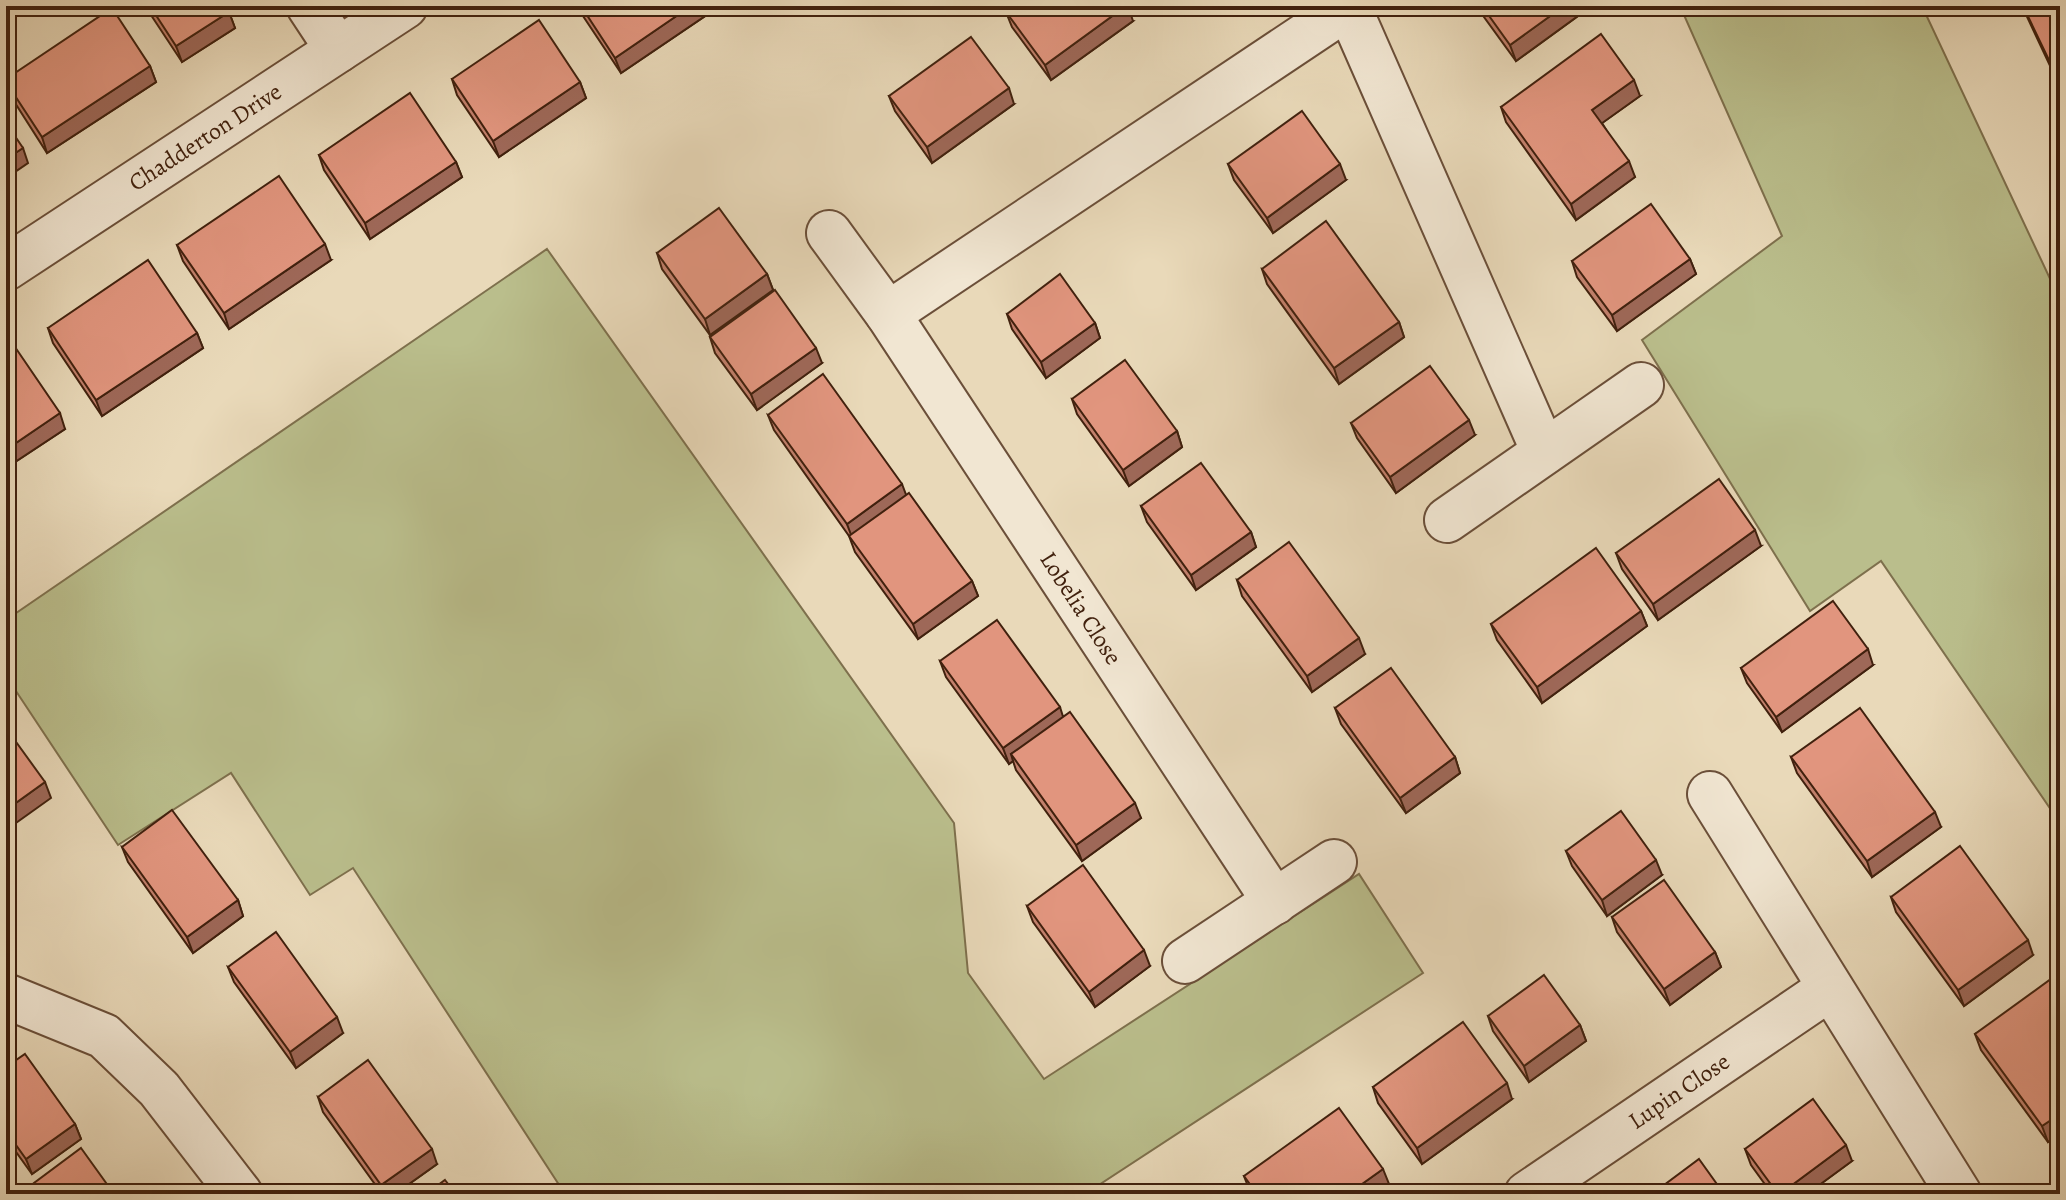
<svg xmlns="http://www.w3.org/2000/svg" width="2066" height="1200" font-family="Alegreya,serif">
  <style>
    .green { fill: #babe8c; stroke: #7e704d; stroke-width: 2 }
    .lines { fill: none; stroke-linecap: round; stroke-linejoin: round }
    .street-casing { stroke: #6b4f39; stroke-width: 48 }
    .street { stroke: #f1e6d2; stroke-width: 44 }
    .wall { fill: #c2806c; stroke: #41210e; stroke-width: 2 }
    .shaded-wall { fill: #9e6858; stroke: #41210e; stroke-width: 2 }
    .building { fill: #e1957e; stroke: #41210e; stroke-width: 2 }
    .labels { text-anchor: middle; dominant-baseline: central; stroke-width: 6; stroke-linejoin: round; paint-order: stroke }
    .street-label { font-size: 24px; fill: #41210e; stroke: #f1e6d2 }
  </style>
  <rect width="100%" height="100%" fill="#e9d9b9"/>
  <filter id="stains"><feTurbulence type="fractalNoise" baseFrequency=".0025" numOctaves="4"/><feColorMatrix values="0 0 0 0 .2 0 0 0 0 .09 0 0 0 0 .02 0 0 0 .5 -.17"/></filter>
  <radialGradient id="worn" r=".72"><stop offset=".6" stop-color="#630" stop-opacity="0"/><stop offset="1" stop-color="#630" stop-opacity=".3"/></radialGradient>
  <!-- green -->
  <g class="green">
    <path d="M1680,6H1922L2060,300V823L1881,561L1810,611L1642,340L1782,236Z"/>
    <path d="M547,249L954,823L968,973L1044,1079L1359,874L1423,973L1085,1194H565L353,868L310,895L231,773L118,845L6,676V620Z"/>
  </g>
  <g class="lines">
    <defs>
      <g id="street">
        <path d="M309,6L338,50"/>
        <path d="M1348,6L1544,452"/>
        <path d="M829,233L888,314L1275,902"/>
        <path d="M6,268L405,6"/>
        <path d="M888,314L1348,7"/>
        <path d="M1447,520L1641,385"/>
        <path d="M1710,794L1959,1194"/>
        <path d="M1185,961L1334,862"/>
        <path d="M6,996L104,1036L159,1089L240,1194"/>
        <path d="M1527,1194L1830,988"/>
      </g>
    </defs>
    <!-- street casing -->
    <use href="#street" class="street-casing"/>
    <!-- street -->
    <use href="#street" class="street"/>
  </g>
  <!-- wall -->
  <g class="wall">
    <path d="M145,6H225L229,12L235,28L182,62Z"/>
    <path d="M577,6H709L711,12L621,73L579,10Z"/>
    <path d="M1476,6H1580L1582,13L1516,61Z"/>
    <path d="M2022,6H2060V87Z"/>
    <path d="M1006,12L1133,21L1051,80L1012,27Z"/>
    <path d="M150,66L156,82L47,153L10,95L6,84V79Z"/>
    <path d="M452,79L580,82L586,98L499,157L457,95Z"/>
    <path d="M889,96L1014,104L932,163L895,111Z"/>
    <path d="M1640,96L1602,123L1635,177L1576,220L1506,122L1501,107Z"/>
    <path d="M319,155L456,162L462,177L370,239L324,170Z"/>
    <path d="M1228,164L1346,180L1273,233L1234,180Z"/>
    <path d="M177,245L331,260L229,329L183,261Z"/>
    <path d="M657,253L767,274L773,290L710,335L662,269Z"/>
    <path d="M1690,259L1696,274L1617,331L1577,277L1572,261Z"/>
    <path d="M1262,269L1399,322L1404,337L1339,384L1267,284Z"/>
    <path d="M1007,314L1095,323L1100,338L1046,378L1012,329Z"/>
    <path d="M48,328L197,333L203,348L102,416L53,343Z"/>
    <path d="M710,337L822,363L757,410L715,353Z"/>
    <path d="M6,353L65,429L15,462L6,448Z"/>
    <path d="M1072,399L1177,431L1182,447L1129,486L1077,414Z"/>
    <path d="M768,415L906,495L972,581L978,596L918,639L855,552L849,536L774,430Z"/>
    <path d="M1351,423L1475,435L1396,493L1357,438Z"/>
    <path d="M1141,506L1251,532L1256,547L1196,590L1147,522Z"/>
    <path d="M1761,546L1658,620L1622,569L1616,553Z"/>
    <path d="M1237,580L1365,654L1312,692L1242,596Z"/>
    <path d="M1641,611L1647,626L1542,703L1497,640L1491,624Z"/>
    <path d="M940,661L1063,716L1141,818L1082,861L1016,770L1013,761L1009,764L946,677Z"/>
    <path d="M1873,665L1782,732L1747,683L1741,668Z"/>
    <path d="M1335,708L1455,757L1460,773L1406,813L1341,724Z"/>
    <path d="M1791,757L1941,827L1872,877L1797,773Z"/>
    <path d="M122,847L238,900L243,916L193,953L128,862Z"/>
    <path d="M1566,851L1662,875L1607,916L1572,866Z"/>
    <path d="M1891,897L2033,955L1964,1006L1896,912Z"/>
    <path d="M1027,906L1150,966L1095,1007L1033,922Z"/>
    <path d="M1612,917L1715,952L1721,967L1670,1005L1617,932Z"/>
    <path d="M228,967L343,1033L296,1068L234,982Z"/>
    <path d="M2060,984V1133L2048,1142L1981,1050L1975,1034Z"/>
    <path d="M1488,1016L1580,1025L1586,1041L1529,1082L1493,1031Z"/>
    <path d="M6,1067L75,1124L81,1139L32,1174L6,1138Z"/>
    <path d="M1373,1087L1512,1099L1422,1164L1378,1103Z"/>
    <path d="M318,1097L437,1164L395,1194H382L323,1112Z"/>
    <path d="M1745,1149L1852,1161L1807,1194H1772L1751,1165Z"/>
    <path d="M1244,1176L1389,1184L1375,1194H1251Z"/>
  </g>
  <!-- shaded-wall -->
  <g class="shaded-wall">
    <path d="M691,6H709L711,12L621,73L615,58Z"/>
    <path d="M1126,6H1128L1133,21L1051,80L1045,65Z"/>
    <path d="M1564,6H1580L1582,13L1516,61L1510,45Z"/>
    <path d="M229,12L235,28L182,62L176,46Z"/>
    <path d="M150,66L156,82L47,153L42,137Z"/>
    <path d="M1634,80L1640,96L1598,126L1592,110Z"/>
    <path d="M580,82L586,98L499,157L493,141Z"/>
    <path d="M1009,88L1014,104L932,163L927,147Z"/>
    <path d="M23,148L28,163L6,178V159Z"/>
    <path d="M1629,161L1635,177L1576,220L1571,204Z"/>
    <path d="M456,162L462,177L370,239L365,223Z"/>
    <path d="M1340,164L1346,180L1273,233L1267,218Z"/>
    <path d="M325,244L331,260L229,329L224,313Z"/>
    <path d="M1690,259L1696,274L1617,331L1612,315Z"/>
    <path d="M767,274L773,290L710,335L705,319Z"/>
    <path d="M1399,322L1404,337L1339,384L1334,368Z"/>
    <path d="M1095,323L1100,338L1046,378L1041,362Z"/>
    <path d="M197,333L203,348L102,416L96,400Z"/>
    <path d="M816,348L822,363L757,410L751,394Z"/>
    <path d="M60,413L65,429L15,462L10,447Z"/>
    <path d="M1469,420L1475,435L1396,493L1390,477Z"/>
    <path d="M1177,431L1182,447L1129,486L1123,470Z"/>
    <path d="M902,484L908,500L853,540L847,524Z"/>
    <path d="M1755,530L1761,546L1658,620L1653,604Z"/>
    <path d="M1251,532L1256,547L1196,590L1191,575Z"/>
    <path d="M972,581L978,596L918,639L913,624Z"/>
    <path d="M1641,611L1647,626L1542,703L1537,687Z"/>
    <path d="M1359,638L1365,654L1312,692L1307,676Z"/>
    <path d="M1868,649L1873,665L1782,732L1776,717Z"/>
    <path d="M1060,707L1065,723L1011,754L1013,761L1009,764L1003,748Z"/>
    <path d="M1455,757L1460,773L1406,813L1400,798Z"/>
    <path d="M45,782L51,798L6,830V810Z"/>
    <path d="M1135,803L1141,818L1082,861L1076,845Z"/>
    <path d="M1935,812L1941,827L1872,877L1867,861Z"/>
    <path d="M1656,860L1662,875L1607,916L1602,900Z"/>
    <path d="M238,900L243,916L193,953L187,937Z"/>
    <path d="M2028,940L2033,955L1964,1006L1958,990Z"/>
    <path d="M1144,950L1150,966L1095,1007L1089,992Z"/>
    <path d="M1715,952L1721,967L1670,1005L1664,989Z"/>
    <path d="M337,1017L343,1033L296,1068L290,1052Z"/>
    <path d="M1580,1025L1586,1041L1529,1082L1524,1066Z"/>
    <path d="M1507,1083L1512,1099L1422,1164L1417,1148Z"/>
    <path d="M2060,1114V1133L2048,1142L2042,1126Z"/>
    <path d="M75,1124L81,1139L32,1174L26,1159Z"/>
    <path d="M1846,1145L1852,1161L1807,1194H1780Z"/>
    <path d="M432,1149L437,1164L395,1194H384L381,1185Z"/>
    <path d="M1383,1169L1389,1184L1375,1194H1348Z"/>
  </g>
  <!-- building -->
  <g class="building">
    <path d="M150,6H225L229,12L176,46Z"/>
    <path d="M581,6H691L615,58Z"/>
    <path d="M1014,6H1126L1045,65L1006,12Z"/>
    <path d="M1482,6H1564L1510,45Z"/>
    <path d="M2023,6H2060V83Z"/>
    <path d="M112,8L150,66L42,137L6,82V79Z"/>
    <path d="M539,20L580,82L493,141L452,79Z"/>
    <path d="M1601,34L1634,80L1592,110L1629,161L1571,204L1501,107Z"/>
    <path d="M971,37L1009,88L927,147L889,96Z"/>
    <path d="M410,93L456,162L365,223L319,155Z"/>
    <path d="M1302,111L1340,164L1267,218L1228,164Z"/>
    <path d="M6,123L23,148L6,159Z"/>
    <path d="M279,176L325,244L224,313L177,245Z"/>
    <path d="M1651,204L1690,259L1612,315L1572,261Z"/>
    <path d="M719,208L767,274L705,319L657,253Z"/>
    <path d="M1326,221L1399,322L1334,368L1262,269Z"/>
    <path d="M148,260L197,333L96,400L48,328Z"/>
    <path d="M1060,274L1095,323L1041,362L1007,314Z"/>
    <path d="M775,290L816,348L751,394L710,337Z"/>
    <path d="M15,347L60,413L10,447L6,441V353Z"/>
    <path d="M1125,360L1177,431L1123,470L1072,399Z"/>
    <path d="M1430,366L1469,420L1390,477L1351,423Z"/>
    <path d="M823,374L902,484L847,524L768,415Z"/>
    <path d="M1201,463L1251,532L1191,575L1141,506Z"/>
    <path d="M1719,479L1755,530L1653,604L1616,553Z"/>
    <path d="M909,493L972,581L913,624L849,536Z"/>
    <path d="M1289,542L1359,638L1307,676L1237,580Z"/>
    <path d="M1596,548L1641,611L1537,687L1491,624Z"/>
    <path d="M1833,601L1868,649L1776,717L1741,668Z"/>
    <path d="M997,620L1060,707L1003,748L940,661Z"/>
    <path d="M1391,668L1455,757L1400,798L1335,708Z"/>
    <path d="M1860,708L1935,812L1867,861L1791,757Z"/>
    <path d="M1070,712L1135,803L1076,845L1011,754Z"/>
    <path d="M6,728L45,782L6,810Z"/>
    <path d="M172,810L238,900L187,937L122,847Z"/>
    <path d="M1621,811L1656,860L1602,900L1566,851Z"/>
    <path d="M1960,846L2028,940L1958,990L1891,897Z"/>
    <path d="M1083,865L1144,950L1089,992L1027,906Z"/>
    <path d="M1664,880L1715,952L1664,989L1612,917Z"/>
    <path d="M276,932L337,1017L290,1052L228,967Z"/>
    <path d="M1544,975L1580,1025L1524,1066L1488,1016Z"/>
    <path d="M2055,976L2060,984V1114L2042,1126L1975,1034Z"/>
    <path d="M1463,1022L1507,1083L1417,1148L1373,1087Z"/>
    <path d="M25,1054L75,1124L26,1159L6,1131V1067Z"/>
    <path d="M368,1060L432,1149L381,1185L318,1097Z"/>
    <path d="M1813,1099L1846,1145L1780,1194H1778L1745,1149Z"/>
    <path d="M1339,1108L1383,1169L1348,1194H1257L1244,1176Z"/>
    <path d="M81,1148L114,1194H42L34,1183Z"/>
    <path d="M1699,1159L1724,1194H1652Z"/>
    <path d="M445,1180L456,1194H426Z"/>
  </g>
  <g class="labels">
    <!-- street labels -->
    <g class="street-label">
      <text transform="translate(205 137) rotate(-33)">Chadderton Drive</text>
      <text transform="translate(1081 608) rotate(57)">Lobelia Close</text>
      <text transform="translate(1679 1091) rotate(-34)">Lupin Close</text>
    </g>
  </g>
  <!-- margin -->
  <rect width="2066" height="1200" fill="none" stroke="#e9d9b9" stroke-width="32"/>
  <rect x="8" y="8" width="2050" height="1184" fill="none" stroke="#41210e" stroke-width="4"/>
  <rect x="16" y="16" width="2034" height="1168" fill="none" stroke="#41210e" stroke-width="2"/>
  <rect width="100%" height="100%" filter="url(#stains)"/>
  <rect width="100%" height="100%" fill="url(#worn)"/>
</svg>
